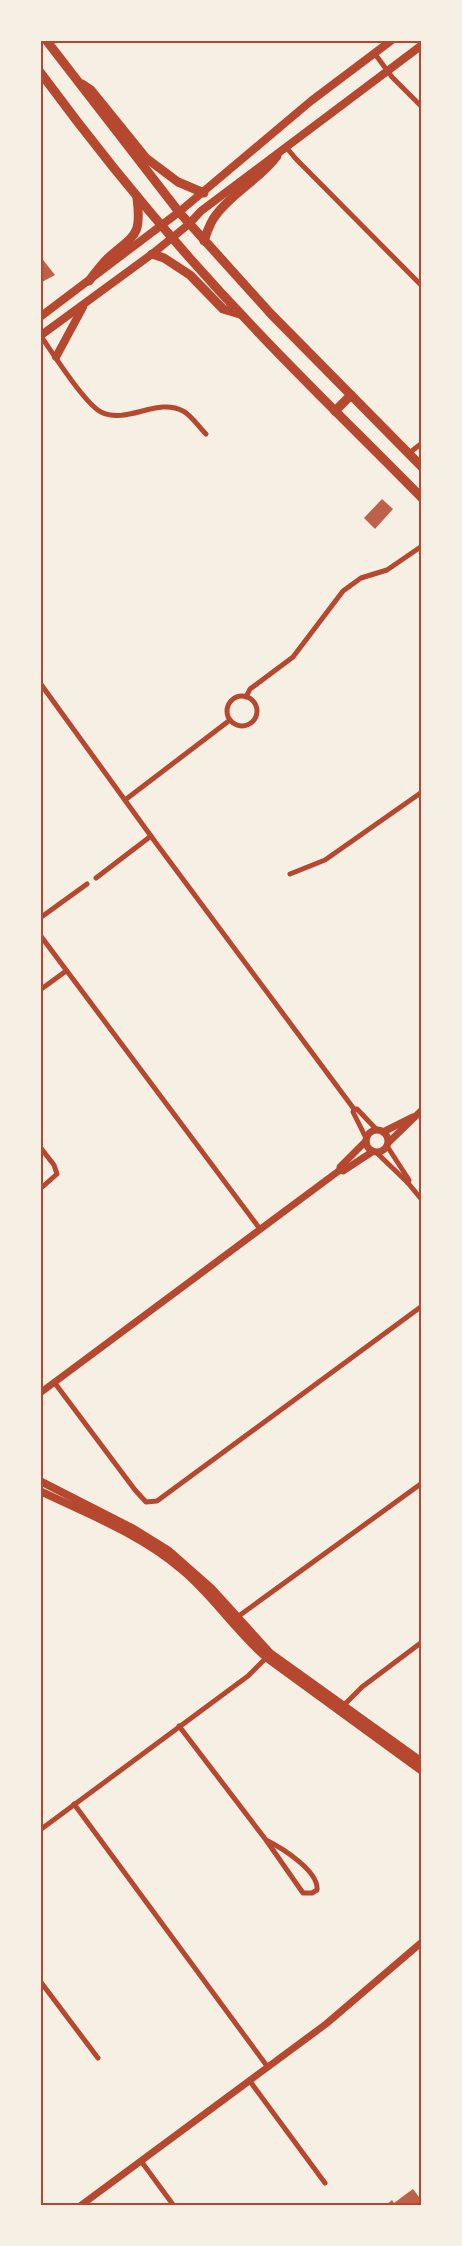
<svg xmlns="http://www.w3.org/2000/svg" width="462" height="2246" font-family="'Archivo Narrow',sans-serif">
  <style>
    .building { fill: #bf614a }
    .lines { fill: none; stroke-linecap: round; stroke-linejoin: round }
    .minor { stroke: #b5482f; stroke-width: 5 }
    .tertiary { stroke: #b5482f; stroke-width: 7 }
    .primary { stroke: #b5482f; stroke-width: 8 }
    .trunk { stroke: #b5482f; stroke-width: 9 }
    .neatline { fill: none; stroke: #b5482f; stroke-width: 2 }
  </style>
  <rect width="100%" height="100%" fill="#f6efe4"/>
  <!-- building -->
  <g class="building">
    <path d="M40,256L55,275L40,283Z"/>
    <path d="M382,499L393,509L375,529L364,518Z"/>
    <path d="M413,2189L422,2201V2206H385L392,2200L394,2203Z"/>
  </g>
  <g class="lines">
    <!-- minor -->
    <g class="minor">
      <path d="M375,54L392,77L422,107"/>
      <path d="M286,147L296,159L422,286"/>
      <path d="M40,335C53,353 84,403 101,412C127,425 157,397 183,411C191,415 199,427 206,434"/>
      <path d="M408,454L422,443"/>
      <path d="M40,683L156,843L354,1109L353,1112L366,1138"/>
      <circle cx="242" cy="711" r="15"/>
      <path d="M246,697L250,689L293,657L343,591L361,578L387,570L422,546"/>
      <path d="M125,800L230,720"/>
      <path d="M290,874L325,860L422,792"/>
      <path d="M96,878L151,836"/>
      <path d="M40,918L87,884"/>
      <path d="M40,935L260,1229"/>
      <path d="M40,990L66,971"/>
      <path d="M354,1109H357L377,1130"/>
      <path d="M387,1146L409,1180L408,1183"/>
      <path d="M40,1147L54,1165L57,1174L40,1189"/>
      <path d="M377,1153L408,1183L422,1200"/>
      <path d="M54,1382L135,1490L146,1502L157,1501L422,1306"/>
      <path d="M236,1618L422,1483"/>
      <path d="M341,1708L362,1687L422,1642"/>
      <path d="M179,1726L266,1840L303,1893H312L317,1890C319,1871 282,1848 266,1840"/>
      <path d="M74,1804L267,2066"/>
      <path d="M40,1830L248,1676L268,1656"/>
      <path d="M40,1981L98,2058"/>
      <path d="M249,2080L325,2183"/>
      <path d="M141,2161L174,2206"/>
    </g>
    <!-- tertiary -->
    <g class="tertiary">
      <circle cx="377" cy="1141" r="11"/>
      <path d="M383,1132L413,1117"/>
      <path d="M389,1142L422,1110"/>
      <path d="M340,1170V1167L366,1141"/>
      <path d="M40,1393L340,1170L343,1171L372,1152"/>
      <path d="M80,2206L326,2024L422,1942"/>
    </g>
    <!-- primary -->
    <g class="primary">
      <path d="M40,317L179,212L311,101L392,40"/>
      <path d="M40,336L152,254L189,224L201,211L422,45"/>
      <path d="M56,357L83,307"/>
      <path d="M40,1481L132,1528L169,1551L211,1588L270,1653L422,1762"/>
      <path d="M40,1491C88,1514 140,1534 181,1569C213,1595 235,1631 267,1658L422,1771"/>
    </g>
    <!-- trunk -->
    <g class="trunk">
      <path d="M46,40L179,212L271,314L422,467"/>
      <path d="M40,72C107,163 178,249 256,330C310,387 367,442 422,498"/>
      <path d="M82,84L91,90L146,158L178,182L204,193"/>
      <path d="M204,241C207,232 210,222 216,215C233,192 260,179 277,156"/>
      <path d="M152,254L164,258L190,275L223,309L240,314"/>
      <path d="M89,281C95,273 101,265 108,258C134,235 142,237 137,198"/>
      <path d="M335,411L351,395"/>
    </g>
  </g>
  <!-- border -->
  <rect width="462" height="2246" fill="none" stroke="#f6efe4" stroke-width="84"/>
  <rect x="42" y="42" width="378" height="2162" class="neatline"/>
</svg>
